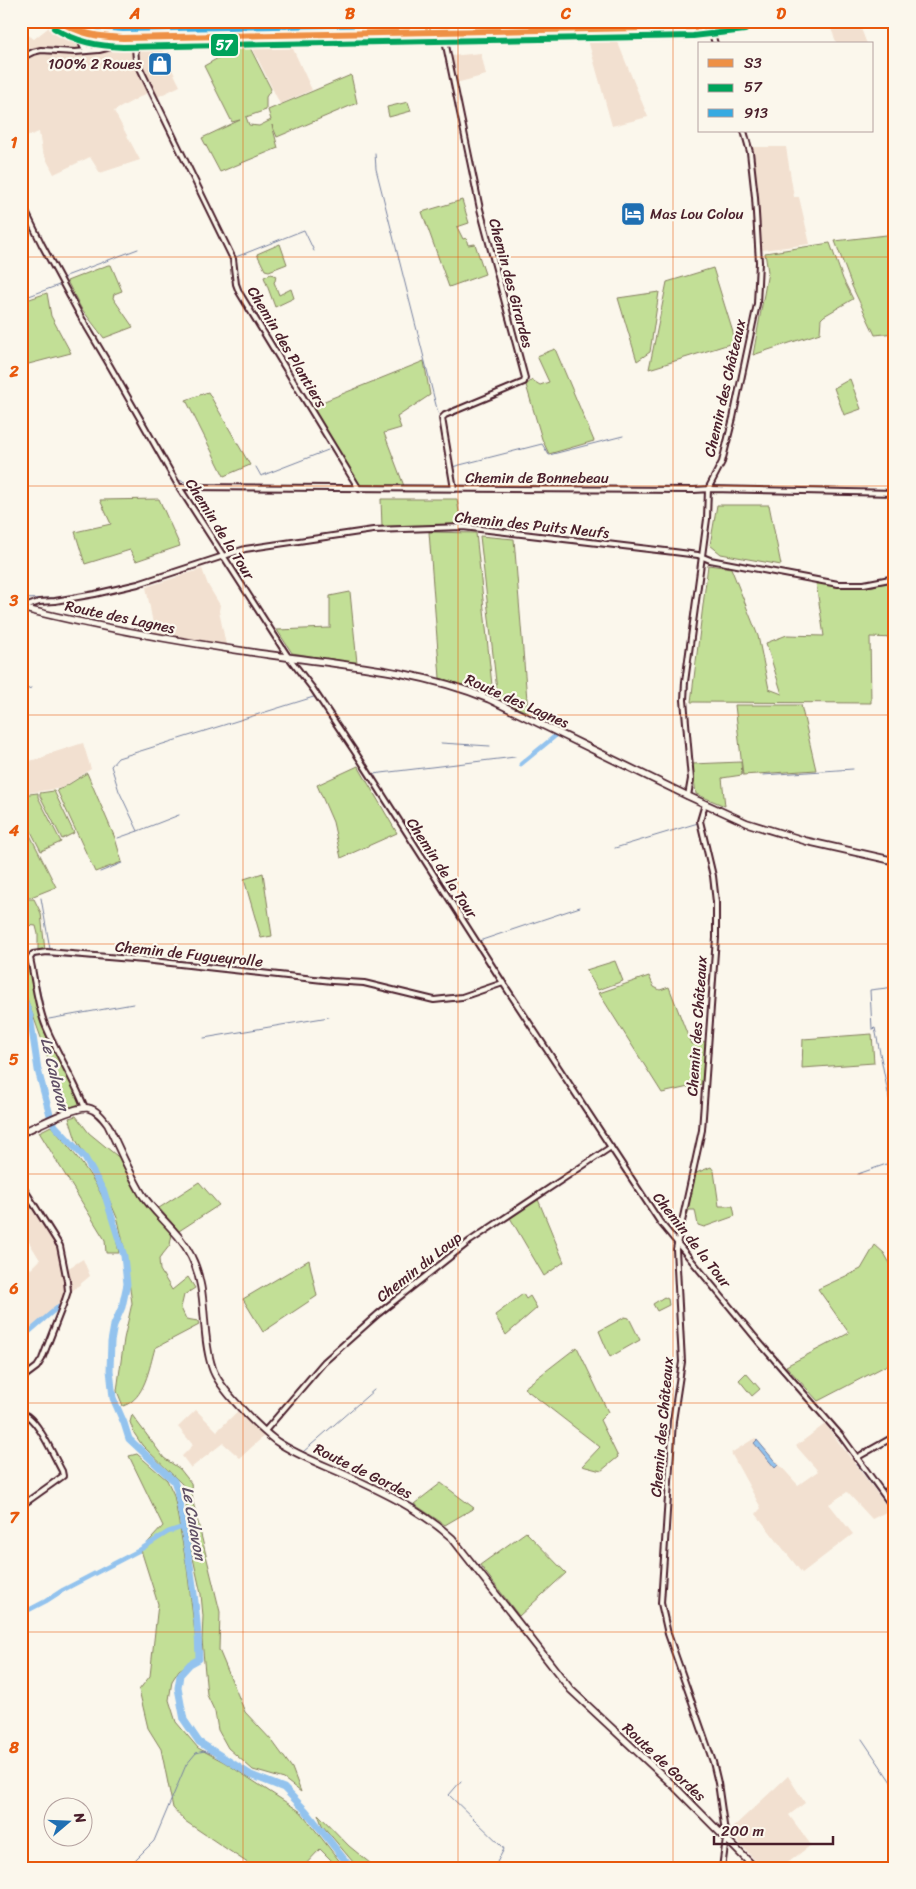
<svg xmlns="http://www.w3.org/2000/svg" width="916" height="1889" font-family="Sriracha,sans-serif">
  <style>
    .built { fill: #f2e0d0 }
    .green { fill: #c2df96; stroke: #867f60 }
    .water { fill: #93c3ee; stroke: #7681a0 }
    .lines { fill: none; stroke-linecap: round; stroke-linejoin: round }
    .stream { stroke: #7681a0; stroke-width: 1 }
    .canal { stroke: #93c3ee; stroke-width: 4.5 }
    .river { stroke: #93c3ee; stroke-width: 7 }
    .street-casing { stroke: #4a1f2b; stroke-width: 8 }
    .secondary-casing { stroke: #4a1f2b; stroke-width: 9 }
    .primary-casing { stroke: #4a1f2b; stroke-width: 10 }
    .street { stroke: #fbf7ec; stroke-width: 4 }
    .secondary { stroke: #fbf7ec; stroke-width: 5.5 }
    .primary { stroke: #fedd96; stroke-width: 6 }
    .bus-1-casing { stroke: #fbf7ec; stroke-width: 10 }
    .bus-2-casing { stroke: #fbf7ec; stroke-width: 10 }
    .bus-3-casing { stroke: #fbf7ec; stroke-width: 10 }
    .bus-1 { stroke: #ee9045; stroke-width: 6 }
    .bus-2 { stroke: #00a35b; stroke-width: 6 }
    .bus-3 { stroke: #37aae1; stroke-width: 6 }
    .grid { fill: none; stroke: #e8590c; stroke-width: 1; stroke-opacity: 0.55 }
    .labels { text-anchor: middle; dominant-baseline: central; stroke-width: 4.5; stroke-linejoin: round; paint-order: stroke }
    .poi-label { font-size: 15px; fill: #4a1f2b; stroke: #fbf7ec; text-anchor: end }
    .street-label { font-size: 15px; fill: #4a1f2b; stroke: #fbf7ec }
    .water-label { font-size: 16px; font-style: italic; fill: #605066; stroke: #fbf7ec }
    .line-badge { stroke: #fbf7ec; stroke-width: 2 }
    .badge-label { font-size: 14px; text-anchor: middle; font-weight: bold; fill: #fff }
    .neatline { fill: none; stroke: #e8590c; stroke-width: 2 }
    .grid-label { font-size: 16px; text-anchor: middle; font-weight: bold; fill: #e8590c }
  </style>
  <rect width="100%" height="100%" fill="#fbf7ec"/>
  <filter id="ink" filterUnits="userSpaceOnUse"><feTurbulence type="fractalNoise" baseFrequency=".02" numOctaves="2"/><feDisplacementMap in="SourceGraphic" scale="10" xChannelSelector="R" yChannelSelector="G"/><feConvolveMatrix kernelMatrix="1 2 1 2 8 2 1 2 1" color-interpolation-filters="sRGB"/></filter>
  <g filter="url(#ink)">
    <!-- built -->
    <g class="built">
      <path d="M77,21H182L184,28L153,32L116,31L80,23Z"/>
      <path d="M828,21H858L867,44H837Z"/>
      <path d="M53,24L75,43L127,49L158,41L180,86L153,99L149,92L114,111L140,160L100,173L90,157L54,174L42,151L39,132L21,139V30L34,39Z"/>
      <path d="M586,33H614L648,117L612,126Z"/>
      <path d="M288,38L312,90L280,104L248,39Z"/>
      <path d="M481,53L486,75L456,83L451,56Z"/>
      <path d="M752,147H786L794,197H799L810,244L762,250Z"/>
      <path d="M202,569L208,585L220,605L219,611L226,645L155,634L146,587Z"/>
      <path d="M83,743L91,769L62,788L21,794V763L46,757V755Z"/>
      <path d="M21,1188L59,1247L67,1269L83,1259L90,1276L72,1291L70,1300L21,1337V1267L26,1264L31,1269L40,1260L21,1229Z"/>
      <path d="M240,1409L265,1435L240,1458L223,1443L191,1468L182,1456L193,1445L178,1427L196,1410L217,1431Z"/>
      <path d="M825,1424L890,1510L872,1519L847,1492L829,1504L853,1534L802,1573L756,1514L761,1508L731,1453L755,1438L798,1485L818,1471L796,1446Z"/>
      <path d="M788,1776L805,1803L789,1815L811,1845L781,1868H762L733,1836L730,1830Z"/>
    </g>
    <!-- green -->
    <g class="green">
      <path d="M223,38H245L271,89L266,97V110L246,117L249,125L259,126L271,120L268,110L351,75L357,103L277,137L272,125L278,148L220,172L202,138L240,120L232,122L204,66L229,52Z"/>
      <path d="M408,102L411,111L389,117L387,107Z"/>
      <path d="M462,200L469,223L457,227L463,239L466,238L468,245L475,244L485,274L449,287L422,212Z"/>
      <path d="M895,234V333L875,335L852,286L835,241Z"/>
      <path d="M830,243L843,279L853,299L824,316L821,319L820,333L753,355L768,272L765,253Z"/>
      <path d="M280,244L287,264L269,271L265,270L257,254Z"/>
      <path d="M108,265H111L122,291L114,294L113,298L133,327L104,338L81,308L67,281Z"/>
      <path d="M713,268L736,342L649,369L667,282Z"/>
      <path d="M271,274L276,276L275,281L274,282L279,295L291,289L294,298L275,307L264,277Z"/>
      <path d="M659,292L650,352L637,361L618,298Z"/>
      <path d="M47,293L51,316L71,353L21,366V302Z"/>
      <path d="M555,349L594,441L549,454L542,439L526,385L532,380L540,385L549,382L537,356Z"/>
      <path d="M424,361L430,395L397,417L401,428L384,433L404,486L360,487L312,406Z"/>
      <path d="M850,379L861,409L844,415L834,388Z"/>
      <path d="M208,392L250,465L224,476L186,400Z"/>
      <path d="M159,499L180,546L136,561L130,550L85,564L75,532L111,524L100,500Z"/>
      <path d="M381,499H457L461,525L382,527Z"/>
      <path d="M717,505H769L781,565L721,554L710,545Z"/>
      <path d="M429,532L476,533L493,695L440,678Z"/>
      <path d="M480,536L514,539L528,712L498,700Z"/>
      <path d="M708,565L731,568L758,636L769,689L782,694L766,643L787,635L824,636L816,583L870,587L895,580V638L870,637L871,703L691,702Z"/>
      <path d="M350,592L357,663L292,653L277,630L330,628V596Z"/>
      <path d="M735,705H801L816,770L743,775Z"/>
      <path d="M741,762L742,775L722,778L725,806L696,794L692,764Z"/>
      <path d="M358,766L397,833L341,858L333,822L317,785Z"/>
      <path d="M87,773L115,838L122,862L95,872L57,790L63,788Z"/>
      <path d="M54,791L74,833L62,839L40,796V793Z"/>
      <path d="M38,793V797L61,842L41,851L21,812V795Z"/>
      <path d="M21,817L56,887L31,897H21Z"/>
      <path d="M263,873L272,936L261,938L244,879Z"/>
      <path d="M21,899H34L41,913L45,951L38,952V934L36,926L27,925C19,939 38,1014 45,1030C56,1055 73,1077 79,1104L63,1110L44,1046L21,982Z"/>
      <path d="M615,961L623,981L598,990L586,970Z"/>
      <path d="M649,976L654,987L660,990L669,987L691,1044L706,1041L702,1084L662,1093L599,993Z"/>
      <path d="M872,1034L874,1063L802,1068L803,1039Z"/>
      <path d="M76,1116L89,1133L122,1160L141,1199L172,1234L170,1245L159,1259L160,1270L172,1290L188,1277L195,1288L184,1295L181,1308L186,1319L198,1321L199,1325L155,1348C149,1368 145,1399 123,1406L117,1391L124,1339L132,1303L124,1247L118,1220L102,1183L76,1140L69,1118Z"/>
      <path d="M51,1126C76,1155 102,1185 112,1222C115,1232 117,1243 119,1253H106L105,1240L39,1132Z"/>
      <path d="M711,1167L714,1171L719,1206H733L735,1216L704,1227L698,1225L695,1210H689L683,1227L696,1173Z"/>
      <path d="M199,1182L219,1205L179,1231L159,1208Z"/>
      <path d="M537,1197L564,1262L544,1276L509,1216Z"/>
      <path d="M875,1245L884,1253L895,1272V1361L818,1401L786,1366L849,1333L818,1289L861,1269Z"/>
      <path d="M309,1260L317,1296L263,1332L243,1299Z"/>
      <path d="M523,1294L526,1299L530,1296L537,1308L506,1335L495,1315Z"/>
      <path d="M664,1297L668,1299L669,1305L657,1311L653,1304Z"/>
      <path d="M625,1317L629,1318L640,1340L610,1357L599,1331Z"/>
      <path d="M577,1347L608,1412L600,1420L618,1457L601,1471L582,1466L600,1447L524,1388Z"/>
      <path d="M746,1373L760,1389L752,1396L739,1380Z"/>
      <path d="M132,1415L164,1458L180,1469L191,1483L193,1502L220,1612L219,1650L245,1712L273,1742L292,1768L301,1792L284,1779L253,1770L228,1748L218,1730L215,1712L207,1695L202,1640L203,1616L201,1594L191,1549V1536L186,1511L187,1494L182,1484L142,1445L134,1433L130,1422Z"/>
      <path d="M137,1454L167,1480L174,1495L187,1568L198,1658L179,1670L172,1681L169,1700L176,1722L198,1748L224,1762L301,1812L345,1868H331L333,1862L320,1849L302,1868H255L185,1821L173,1808L161,1749L148,1728L139,1690L150,1676L158,1604L141,1550L163,1526L129,1456Z"/>
      <path d="M441,1483L474,1508L445,1525L414,1504Z"/>
      <path d="M526,1532L566,1573L519,1616L480,1565Z"/>
      <path d="M318,1814L349,1846L376,1868H358L322,1825Z"/>
    </g>
    <!-- water -->
    <path class="water" d="M757,1440L778,1465L775,1468L754,1443Z"/>
    <g class="lines">
      <!-- stream -->
      <g class="stream">
        <path d="M545,24L699,21"/>
        <path d="M714,30L765,21"/>
        <path d="M508,36L710,31"/>
        <path d="M375,153L376,169L438,413"/>
        <path d="M21,196L44,245"/>
        <path d="M236,257L304,230L314,251"/>
        <path d="M64,281L66,276L138,249"/>
        <path d="M21,299L59,285"/>
        <path d="M81,313L142,415L178,480L196,485H204"/>
        <path d="M256,467L261,476L328,450"/>
        <path d="M452,467L542,444L549,455L623,436"/>
        <path d="M21,599L56,598L90,593"/>
        <path d="M278,637L290,654"/>
        <path d="M21,691L31,688"/>
        <path d="M441,743L490,746"/>
        <path d="M373,774L515,757"/>
        <path d="M763,775L853,769"/>
        <path d="M702,822L713,869"/>
        <path d="M138,831L179,815"/>
        <path d="M118,838L138,831L119,791L111,766L118,758L320,695L295,661"/>
        <path d="M615,848L698,823"/>
        <path d="M100,872L122,863"/>
        <path d="M41,898L50,949L102,955"/>
        <path d="M479,941L580,907"/>
        <path d="M895,987L870,990L872,1029L875,1028L895,1128"/>
        <path d="M45,1016L33,959L39,955L122,961"/>
        <path d="M49,1019L133,1004"/>
        <path d="M204,1038L329,1017"/>
        <path d="M128,1159C135,1172 140,1186 149,1197C164,1218 187,1235 196,1260"/>
        <path d="M858,1174L895,1161"/>
        <path d="M681,1252L776,1367L847,1447L856,1463L895,1516"/>
        <path d="M392,1305L400,1299"/>
        <path d="M207,1320L211,1353"/>
        <path d="M230,1392L263,1426L266,1425C300,1386 332,1348 373,1316"/>
        <path d="M272,1434L293,1447L339,1469"/>
        <path d="M303,1452L374,1390"/>
        <path d="M377,1486L414,1505L423,1512"/>
        <path d="M473,1560L492,1584"/>
        <path d="M571,1686L577,1692"/>
        <path d="M862,1739L895,1788"/>
        <path d="M461,1781L449,1795L502,1846L504,1849L494,1868"/>
        <path d="M708,1817L724,1832"/>
        <path d="M733,1842L759,1868"/>
        <path d="M127,1868L154,1841L186,1765L196,1753L204,1751L213,1754L217,1752"/>
        <path d="M348,1868L349,1865"/>
      </g>
      <!-- canal -->
      <g class="canal">
        <path d="M237,21L243,29H270"/>
        <path d="M538,25H544L547,21"/>
        <path d="M467,26L533,25"/>
        <path d="M357,27H376"/>
        <path d="M381,27L457,26"/>
        <path d="M274,29L354,27"/>
        <path d="M521,764L554,737"/>
        <path d="M21,1339L58,1307"/>
        <path d="M21,1614L46,1601L63,1590L138,1551L168,1532L183,1527"/>
      </g>
      <!-- river -->
      <path class="river" d="M21,991L30,1016L38,1070L50,1115L55,1126L85,1158L104,1192L124,1256L127,1284L122,1307L114,1325L111,1342L110,1370L113,1398L124,1423L129,1439L174,1481L177,1490C187,1546 198,1603 199,1659L190,1664L180,1675L178,1688L184,1720L199,1742L251,1775L284,1788L306,1811L351,1868"/>
      <defs>
        <g id="street">
          <path d="M710,26L715,44"/>
          <path d="M70,30L79,37L83,47L88,50L93,44L90,34"/>
          <path d="M443,31L480,209L525,378L524,382L445,415L442,418L454,489"/>
          <path d="M135,47L136,60L233,259L236,284L239,292L359,489"/>
          <path d="M21,58L33,52L41,50L75,52L99,50L123,44L139,47L143,44L147,37"/>
          <path d="M21,202L42,245L81,317L110,366L179,487L287,655L313,689L361,761L503,983L660,1222L758,1341L842,1437L895,1510"/>
          <path d="M180,487L694,490L711,489L895,493"/>
          <path d="M22,608L39,602L55,601L95,594L138,584L245,549L373,530L463,527L674,552L698,555L710,560L838,584H864L895,578"/>
          <path d="M688,796L691,779L684,700L685,682L707,519L708,489L722,462L733,418L757,304L759,262L755,197L750,152L744,131"/>
          <path d="M705,804L700,821L713,876L716,902V938L702,1130L676,1249L682,1362L673,1421L661,1603L668,1634L713,1762L718,1783L726,1839L722,1868"/>
          <path d="M85,1108C74,1080 58,1055 46,1027C37,1006 35,981 30,958L33,954L47,952L144,960L332,981L364,983L434,1000L462,997L503,983"/>
          <path d="M21,1184L60,1246L67,1281L68,1291L65,1300L42,1359L37,1367L21,1379"/>
          <path d="M21,1413C37,1416 54,1457 62,1471L63,1476L21,1506"/>
          <path d="M265,1431L324,1362L378,1314L470,1241L611,1147"/>
          <path d="M856,1458L895,1436"/>
        </g>
        <g id="secondary">
          <path d="M21,608C104,629 186,643 271,655C343,665 420,670 489,699L688,796L747,823L806,841L895,861"/>
          <path d="M21,1133C35,1127 74,1106 88,1108C97,1110 103,1118 108,1125C119,1148 129,1172 142,1194C156,1216 179,1231 191,1256C209,1291 200,1331 212,1367C218,1388 258,1427 276,1441C298,1456 324,1465 348,1476C385,1493 421,1510 452,1538L571,1690L675,1787L755,1868"/>
        </g>
        <g id="primary">
          <path d="M59,21C79,35 100,37 123,38L693,27L744,21"/>
          <path d="M69,24L118,35"/>
        </g>
      </defs>
      <!-- street casing -->
      <use href="#street" class="street-casing"/>
      <!-- secondary casing -->
      <use href="#secondary" class="secondary-casing"/>
      <!-- primary casing -->
      <use href="#primary" class="primary-casing"/>
      <!-- street -->
      <use href="#street" class="street"/>
      <!-- secondary -->
      <use href="#secondary" class="secondary"/>
      <!-- primary -->
      <use href="#primary" class="primary"/>
      <defs>
        <path id="bus-1" d="M59,21C79,34 100,37 123,38L693,27L742,21"/>
        <path id="bus-2" d="M54,28C76,42 98,46 123,47L693,36L745,30"/>
        <path id="bus-3" d="M77,21L99,27L123,29L537,21"/>
      </defs>
      <!-- bus-1 casing -->
      <use href="#bus-1" class="bus-1-casing"/>
      <!-- bus-2 casing -->
      <use href="#bus-2" class="bus-2-casing"/>
      <!-- bus-3 casing -->
      <use href="#bus-3" class="bus-3-casing"/>
      <!-- bus-1 -->
      <use href="#bus-1" class="bus-1"/>
      <!-- bus-2 -->
      <use href="#bus-2" class="bus-2"/>
      <!-- bus-3 -->
      <use href="#bus-3" class="bus-3"/>
    </g>
  </g>
  <!-- grid -->
  <path class="grid" d="M243,21V1868M458,21V1868M673,21V1868M21,257H895M21,486H895M21,715H895M21,944H895M21,1174H895M21,1403H895M21,1632H895"/>
  <!-- icons -->
  <defs>
    <symbol id="shop-square" viewBox="-11 -11 22 22"><rect x="-9" y="-9" width="18" height="18" rx="4" fill="#1f6fb2" stroke="#fbf7ec"/><path d="M-5-2.5h2.3a2.7 3.5 0 0 1 5.4 0H5L5.5 6h-11ZM-1.5-2.5h3a1.5 2.3 0 0 0-3 0Z" fill="#fff"/></symbol>
    <symbol id="hotel-square" viewBox="-11 -11 22 22"><rect x="-9" y="-9" width="18" height="18" rx="4" fill="#1f6fb2" stroke="#fbf7ec"/><path d="M-6-4.5h1.5V1H6V5H4.5V3h-9V5H-6ZM-4 0a1.8 1.8 0 1 1 3.6 0ZM.5 0V-2.5h3Q6-2.5 6 0Z" fill="#fff"/></symbol>
  </defs>
  <g fill-rule="evenodd">
    <use href="#shop-square" x="146" y="50" width="28" height="28"/>
    <use href="#hotel-square" x="619" y="200" width="28" height="28"/>
  </g>
  <g class="labels">
    <!-- poi labels -->
    <g class="poi-label">
      <text x="142" y="64">100% 2 Roues</text>
      <text x="650" y="214" text-anchor="start">Mas Lou Colou</text>
    </g>
    <!-- street labels -->
    <g class="street-label">
      <text transform="translate(511 283) rotate(75)">Chemin des Girardes</text>
      <text transform="translate(287 347) rotate(59)">Chemin des Plantiers</text>
      <text transform="translate(725 388) rotate(-77)">Chemin des Châteaux</text>
      <text x="537" y="478">Chemin de Bonnebeau</text>
      <text transform="translate(532 525) rotate(6)">Chemin des Puits Neufs</text>
      <text transform="translate(220 529) rotate(58)">Chemin de la Tour</text>
      <text transform="translate(120 617) rotate(12)">Route des Lagnes</text>
      <text transform="translate(517 701) rotate(24)">Route des Lagnes</text>
      <text transform="translate(442 868) rotate(57)">Chemin de la Tour</text>
      <text transform="translate(189 954) rotate(6)">Chemin de Fugueyrolle</text>
      <text transform="translate(697 1026) rotate(-86)">Chemin des Châteaux</text>
      <text transform="translate(692 1240) rotate(52)">Chemin de la Tour</text>
      <text transform="translate(419 1267) rotate(-38)">Chemin du Loup</text>
      <text transform="translate(662 1427) rotate(-85)">Chemin des Châteaux</text>
      <text transform="translate(363 1471) rotate(26)">Route de Gordes</text>
      <text transform="translate(664 1762) rotate(43)">Route de Gordes</text>
    </g>
    <!-- water labels -->
    <g class="water-label">
      <text transform="translate(55 1074) rotate(76)">Le Calavon</text>
      <text transform="translate(194 1523) rotate(80)">Le Calavon</text>
    </g>
  </g>
  <rect class="line-badge" x="210" y="33" width="29" height="24" rx="5" fill="#00a35b"/>
  <g class="badge-label">
    <text x="224" y="50">57</text>
  </g>
  <!-- margin -->
  <rect width="916" height="1889" fill="none" stroke="#fbf7ec" stroke-width="55"/>
  <!-- legend -->
  <rect x="698" y="42" width="175" height="90" fill="#fbf7ec" stroke="#b4a19f"/>
  <rect x="708" y="59" width="25" height="8" fill="#ee9045" stroke="#b4a19f"/>
  <text x="744" y="68" font-size="15" fill="#4a1f2b">S3</text>
  <rect x="708" y="84" width="25" height="8" fill="#00a35b" stroke="#b4a19f"/>
  <text x="744" y="92" font-size="15" fill="#4a1f2b">57</text>
  <rect x="708" y="109" width="25" height="8" fill="#37aae1" stroke="#b4a19f"/>
  <text x="744" y="118" font-size="15" fill="#4a1f2b">913</text>
  <!-- north arrow -->
  <g transform="translate(68 1822) rotate(71)"><circle r="24" fill="#fbf7ec" stroke="#b4a19f"/>
  <path d="M0-4L9 19L0 12L-9 19Z" fill="#1f6fb2"/>
  <text y="-8" font-size="14" font-weight="bold" text-anchor="middle" fill="#4a1f2b">N</text>
  </g>
  <!-- scale -->
  <path d="M714 1836v8h119v-8" fill="none" stroke="#4a1f2b" stroke-width="2.5"/>
  <text x="721" y="1836" font-size="15" fill="#4a1f2b" stroke="#fbf7ec" stroke-width="4" paint-order="stroke">200 m</text>
  <rect x="28" y="28" width="860" height="1834" class="neatline"/>
  <g class="grid-label">
    <text x="135" y="19">A</text>
    <text x="350" y="19">B</text>
    <text x="566" y="19">C</text>
    <text x="781" y="19">D</text>
    <text x="14" y="148">1</text>
    <text x="14" y="377">2</text>
    <text x="14" y="606">3</text>
    <text x="14" y="836">4</text>
    <text x="14" y="1065">5</text>
    <text x="14" y="1294">6</text>
    <text x="14" y="1523">7</text>
    <text x="14" y="1753">8</text>
  </g>
</svg>
